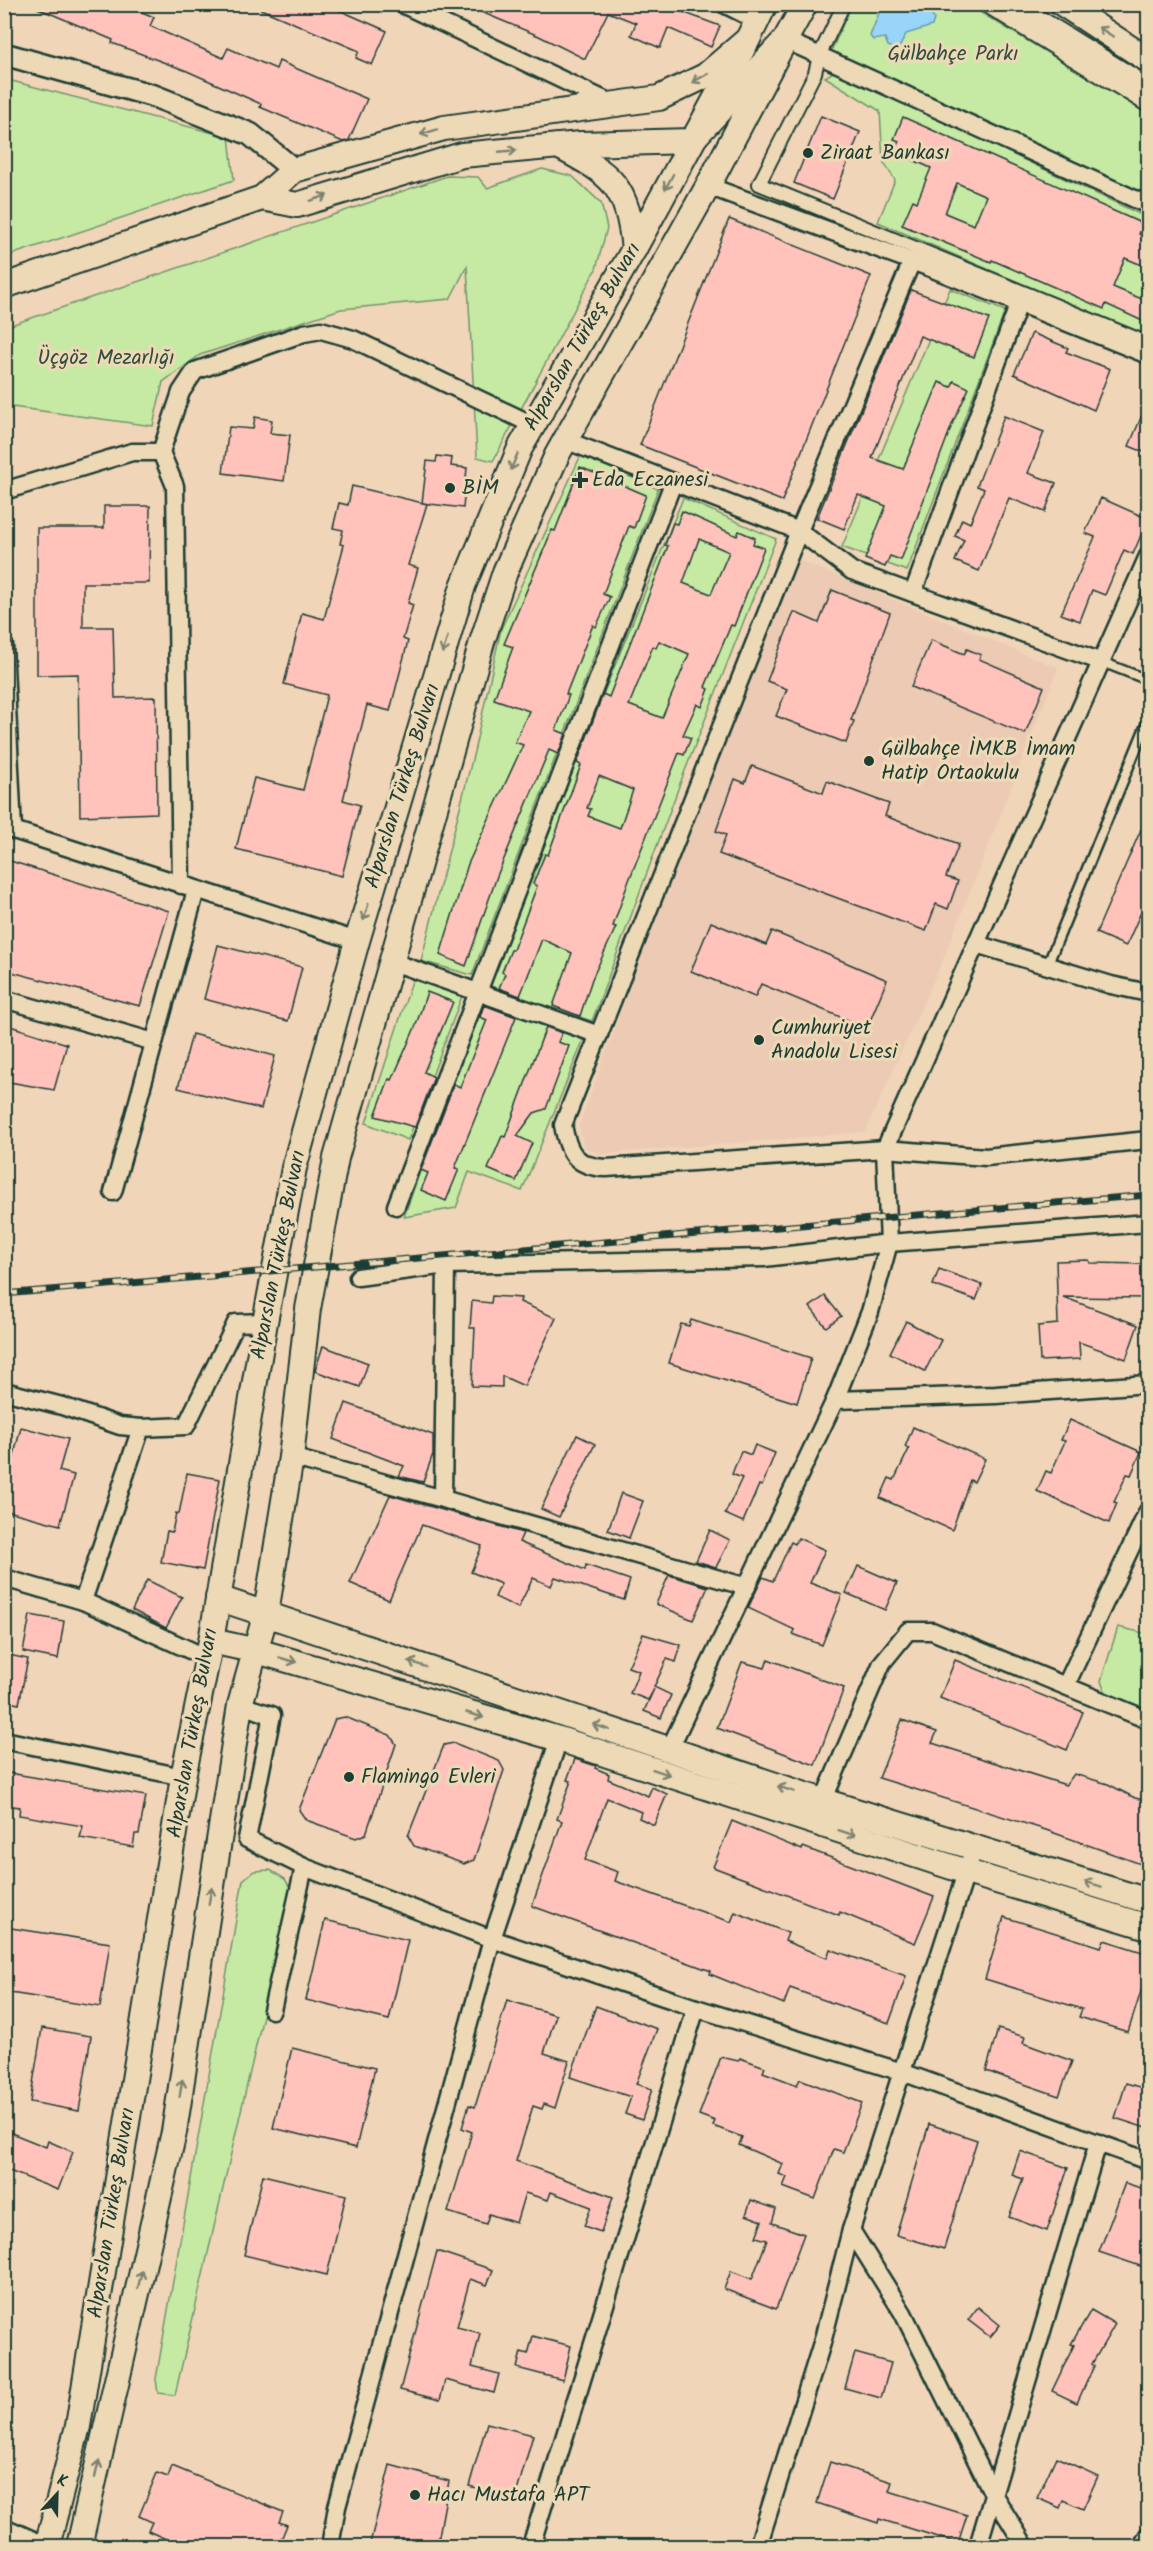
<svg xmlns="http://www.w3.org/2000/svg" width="1153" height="2551" font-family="Kalam,sans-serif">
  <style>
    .built { fill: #eccab4 }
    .green { fill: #c6eaa4; stroke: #72946c; stroke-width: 1.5 }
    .water { fill: #98d5f9; stroke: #6898aa; stroke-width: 1.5 }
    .building { fill: #ffc3bc; stroke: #1f3d34; stroke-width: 1.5; fill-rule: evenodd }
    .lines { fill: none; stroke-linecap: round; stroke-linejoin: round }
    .service-casing { stroke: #1f3d34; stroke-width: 13 }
    .pedestrian-casing { stroke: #1f3d34; stroke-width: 16 }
    .minor-casing { stroke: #1f3d34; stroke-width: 21 }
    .tertiary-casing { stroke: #1f3d34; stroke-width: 26 }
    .secondary-casing { stroke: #1f3d34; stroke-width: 28 }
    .service { stroke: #eed9b7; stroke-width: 8 }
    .pedestrian { stroke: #eed9b7; stroke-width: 12 }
    .minor { stroke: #eed9b7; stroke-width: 16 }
    .tertiary { stroke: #eed9b7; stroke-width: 21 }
    .secondary { stroke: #eed9b7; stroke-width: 24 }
    .rail-casing { stroke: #1f3d34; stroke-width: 7 }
    .rail { stroke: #eed9b7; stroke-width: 4.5; stroke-dasharray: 14; stroke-linecap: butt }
    .oneway { stroke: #7c836f }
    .poi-dot { fill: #1f3d34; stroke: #eed9b7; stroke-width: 2 }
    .labels { text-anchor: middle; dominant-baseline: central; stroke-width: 6; stroke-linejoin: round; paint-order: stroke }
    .park-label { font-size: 21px; fill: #304e3f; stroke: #eed9b7 }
    .poi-label { font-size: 21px; fill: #1f3d34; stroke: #eed9b7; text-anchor: start }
    .street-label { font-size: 21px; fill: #1f3d34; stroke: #eed9b7 }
  </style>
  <rect width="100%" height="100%" fill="#f1d5b8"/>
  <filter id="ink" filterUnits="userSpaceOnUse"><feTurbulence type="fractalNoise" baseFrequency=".0167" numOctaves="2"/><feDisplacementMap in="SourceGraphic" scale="12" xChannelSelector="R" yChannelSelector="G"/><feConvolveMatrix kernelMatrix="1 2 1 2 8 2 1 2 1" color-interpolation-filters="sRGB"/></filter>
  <g filter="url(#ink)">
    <!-- built -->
    <path class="built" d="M796,559L1058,668L945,955L865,1132L601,1154L584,1147L579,1126L679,854Z"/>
    <!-- green -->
    <g class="green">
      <path d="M851,5H968L1148,113V199L831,52Z"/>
      <path d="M835,71L1148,218V338L878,222L895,180L883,161L880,111L825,77Z"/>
      <path d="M4,79L229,137L234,180L5,257Z"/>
      <path d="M542,169L572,176L601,203L607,228L596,269L493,461L477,457L467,266L450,299L341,309L200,355L163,382L153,426L5,406V327L447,176L478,177L487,188Z"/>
      <path d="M950,289L1005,311L907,571L842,547Z"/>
      <path d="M581,455L658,489L472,975L421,961L474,752L501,629Z"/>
      <path d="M683,498L776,539L681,781L592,1021L489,988L563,793Z"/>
      <path d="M413,978L462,996L408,1140L366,1123Z"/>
      <path d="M481,997L586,1034L522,1191L469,1172L456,1208L404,1217Z"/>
      <path d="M1118,1627L1148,1634V1710L1105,1692L1101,1681Z"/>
      <path d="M270,1870L285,1879L292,1891L175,2395L158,2393L156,2379L243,1880L254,1871Z"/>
    </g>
    <!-- water -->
    <path class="water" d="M887,5H926L934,19L932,26L906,34L898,50L888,46L885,38L873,40L870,36L881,8Z"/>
    <!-- building -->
    <g class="building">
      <path d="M28,4H122L154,17L150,26L223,58L228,48L276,69L279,61L367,99L349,140L343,142L260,107L261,104L187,71L112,43L113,40Z"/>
      <path d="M249,4H341L339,10L387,31L372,65L356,58L359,51Z"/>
      <path d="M462,4H661L720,26L711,47L668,28L660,48L631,35L636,23L608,12L585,59L539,36Z"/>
      <path d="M821,116L860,132L833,199L794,183Z"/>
      <path d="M903,117L1143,224L1139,234L1149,238V268L1125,258L1113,287L1149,302V324L1106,304L1104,309L992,260L991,262L902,225L913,200L917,202L931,168L895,152L899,141L894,139ZM957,183L986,196L974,225L945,213Z"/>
      <path d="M729,219L871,276L782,501L640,445Z"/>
      <path d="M911,290L989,319L974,357L920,336L872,458L903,469L939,382L951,387L954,381L969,388L953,422L901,560L890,556L885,567L865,559L886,506L858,495L844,529L817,518Z"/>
      <path d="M1032,333L1068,348L1066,352L1110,369L1094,410L1014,374Z"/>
      <path d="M1148,401H1149V454L1129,446Z"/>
      <path d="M1004,416L1044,432L1028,473L1056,483L1045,512L1009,498L979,571L955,561L964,540L955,536L962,519L970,523L984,489L977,486Z"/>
      <path d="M255,417L272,420L270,433L290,435L284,481L223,473L229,427L253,429Z"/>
      <path d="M437,456L452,458L451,466L467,468L463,508L422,503L427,461L436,462Z"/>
      <path d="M580,467L646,495L634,528L629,526L603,594L610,597L596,627L593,625L566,694L569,695L556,730L566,734L558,754L549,750L497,876L466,966L440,955L468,864L523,745L515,742L529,711L494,699L513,647L504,644L552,530L555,531Z"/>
      <path d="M352,486L427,504L408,565L418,568L408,603L413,605L403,639L408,641L390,711L367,705L343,800L360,805L342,876L236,849L254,778L303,790L327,695L284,684L302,613L324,619L344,545L340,544L343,530L333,528L339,503L348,505Z"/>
      <path d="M1101,498L1148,519L1133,554L1124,550L1105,595L1092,590L1080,621L1061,614L1095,537L1085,533Z"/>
      <path d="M104,506H150L149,583H83V627H113L115,698L156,697L157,813L80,816L78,674L37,675V528H104Z"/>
      <path d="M682,511L737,536L739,531L755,538L753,544L764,548L734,626L731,625L705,687L709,689L702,707L697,704L683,735L691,738L684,755L679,753L628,883L613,926L616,927L592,979L580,1016L553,1006L572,953L542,939L520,996L499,988L505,974L502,972L511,950H513L537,886L533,884L545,854L548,855L581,765L577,763L603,694L609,697L668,546L665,545L673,523L677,524ZM699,539L729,552L711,594L683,583ZM659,641L689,654L662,718L629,705L653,646L656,648ZM599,776L633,790L620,828L588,816L591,809L587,808Z"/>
      <path d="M832,590L890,613L851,720L854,721L846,743L776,716L787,689L767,681L794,612L819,623Z"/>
      <path d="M931,640L964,654L967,649L981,655L979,659L1044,687L1025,734L911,687Z"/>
      <path d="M752,766L823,793L827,781L889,804L885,816L959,844L946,877L958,881L948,909L936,904L926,931L719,854L726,835L716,831L735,779L745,783Z"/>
      <path d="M1149,811V894L1126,946L1096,933Z"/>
      <path d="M4,859L169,911L140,1006L4,970Z"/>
      <path d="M711,922L766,945L772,931L887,980L867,1028L761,984L755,997L691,971Z"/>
      <path d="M218,945L302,967L288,1021L204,999Z"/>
      <path d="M427,992L453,1002L424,1072L434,1077L415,1127L375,1116L389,1079L392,1080L416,1025Z"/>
      <path d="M484,1005L516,1017L455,1168L459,1169L446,1201L421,1190L428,1173L421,1170L454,1084L460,1087L487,1020L480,1017Z"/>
      <path d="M10,1026L67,1044L54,1090L4,1081V1044Z"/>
      <path d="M546,1027L562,1033L558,1042L569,1046L546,1109L534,1113L517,1136L532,1143L516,1181L488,1169L502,1136L505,1137Z"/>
      <path d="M192,1034L275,1056L261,1109L178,1088Z"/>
      <path d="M1089,1260L1090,1263L1147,1264V1298L1063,1297L1138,1325L1126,1359L1079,1342L1080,1359L1040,1361L1038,1326L1058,1324L1056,1261Z"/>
      <path d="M939,1269L982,1285L976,1300L933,1285Z"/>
      <path d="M492,1296L521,1298L520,1302L556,1318L524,1386L502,1376V1387L472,1386L475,1328H470L472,1301L491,1303Z"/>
      <path d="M825,1296L841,1316L826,1327L810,1307Z"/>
      <path d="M691,1320L811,1358L797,1403L669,1363L681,1324L689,1326Z"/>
      <path d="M906,1321L941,1340L925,1371L890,1353Z"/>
      <path d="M323,1346L368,1363L360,1387L315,1371Z"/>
      <path d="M346,1403L433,1435V1454L423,1482L399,1476L404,1466L333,1439Z"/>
      <path d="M1070,1420L1141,1452L1131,1475L1127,1474L1114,1502L1117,1503L1109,1523L1037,1491L1046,1471L1051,1473L1065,1441L1061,1440Z"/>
      <path d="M21,1427L68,1439L59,1471L74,1475L60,1525L4,1510V1456L13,1459Z"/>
      <path d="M913,1427L985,1459L974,1482L970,1480L952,1530L880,1498L889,1478L894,1480L909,1449L905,1447Z"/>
      <path d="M577,1435L595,1444L559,1517L541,1509Z"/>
      <path d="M755,1445L775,1453L762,1486L759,1485L743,1522L725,1514L742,1478L732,1474L741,1451L751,1455Z"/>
      <path d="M187,1473L220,1479L203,1570L161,1562L167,1531L172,1532L176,1513L179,1514Z"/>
      <path d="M621,1493L643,1501L629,1538L608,1530Z"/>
      <path d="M390,1495L523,1533L519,1542L585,1570L586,1565L630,1580L624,1600L555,1577L551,1586L533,1578L518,1608L495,1597L501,1584L471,1572L482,1546L422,1525L389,1600L350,1583Z"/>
      <path d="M710,1530L730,1540L716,1567L696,1561Z"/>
      <path d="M798,1538L825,1550L810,1583L842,1595L822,1645L793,1634L795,1630L748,1608L763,1577L773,1581L791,1542L795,1544Z"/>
      <path d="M858,1566L897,1583L885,1610L846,1593Z"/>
      <path d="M669,1575L708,1587L693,1620L656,1604Z"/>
      <path d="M147,1580L182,1597L166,1628L132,1610Z"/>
      <path d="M30,1615L64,1621L58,1659L23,1652Z"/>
      <path d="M643,1634L681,1645L676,1662L667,1659L654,1687L671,1695L661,1718L644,1711L654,1689L648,1700L630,1693L639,1671L628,1667Z"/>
      <path d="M4,1654L28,1659L19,1704L4,1701Z"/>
      <path d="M768,1659L844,1688L815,1765L717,1728L742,1662L765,1668Z"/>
      <path d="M955,1660L1083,1712L1067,1750L940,1698Z"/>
      <path d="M345,1717L390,1735L396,1744L366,1834L356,1838L306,1820L299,1810L335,1719Z"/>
      <path d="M902,1720L937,1732L932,1743L1066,1785L1074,1774L1108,1784L1135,1798L1149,1801V1867L1046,1830L879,1778Z"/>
      <path d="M454,1743L499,1761L504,1770L474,1860L464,1864L414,1846L408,1836L444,1745Z"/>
      <path d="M575,1759L596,1766L595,1768L609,1774L608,1779L648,1796L652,1787L667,1794L654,1825L639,1818L641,1812L607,1798L585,1860L618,1872L615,1881L731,1922L735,1912L788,1933L785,1941L827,1958L830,1949L906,1976L889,2023L790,1988L784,2004L710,1974L711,1971L532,1906L562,1821L557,1819L571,1781L567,1780Z"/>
      <path d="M9,1773L146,1796L139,1834H135L133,1847L80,1838L83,1826L19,1815L20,1807L4,1805Z"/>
      <path d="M732,1821L802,1850L803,1847L934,1897L915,1943L840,1912L839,1915L713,1867Z"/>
      <path d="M1004,1917L1101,1947L1104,1940L1149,1954V1967L1128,2032L1079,2017L1082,2009L985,1979Z"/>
      <path d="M325,1920L408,1940L389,2020L306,2000Z"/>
      <path d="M4,1927L110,1943L100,2007L4,1992Z"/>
      <path d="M507,2000L556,2015L544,2053L569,2061L555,2108L544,2104L542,2109L533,2106L516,2161L613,2197L601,2232L584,2226L591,2207L551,2192L548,2200L525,2193L516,2223L489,2214L486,2224L448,2212L472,2132L462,2128L469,2105L475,2107Z"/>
      <path d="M596,2006L657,2029L636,2084L652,2089L642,2120L625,2114L631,2097L570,2077Z"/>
      <path d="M42,2028L91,2036L79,2111L30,2102Z"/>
      <path d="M998,2029L1025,2037L1023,2043L1072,2061L1059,2096L986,2071Z"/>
      <path d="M292,2048L375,2068L356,2148L273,2128Z"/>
      <path d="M721,2057L738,2061L740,2058L765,2067L763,2072L797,2085L800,2079L862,2103L843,2152L834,2149L815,2199L783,2187L787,2177L779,2174L783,2164L739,2145L742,2137L713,2126L715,2121L699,2115Z"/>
      <path d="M1126,2083L1149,2090V2129L1115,2118Z"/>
      <path d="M929,2124L977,2140L944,2249L896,2235Z"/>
      <path d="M4,2130L46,2147L48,2141L73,2152L58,2190L4,2169Z"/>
      <path d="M1020,2151L1068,2168L1047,2231L1009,2217L1023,2179L1012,2175Z"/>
      <path d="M263,2175L346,2195L327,2275L244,2255Z"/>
      <path d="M1125,2183L1144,2189L1142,2194L1149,2196V2269L1099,2252Z"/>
      <path d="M751,2200L776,2209L772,2223L804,2234L776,2309L724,2289L731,2271L752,2279L767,2240L756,2237L762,2221L746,2215Z"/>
      <path d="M437,2251L493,2270L487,2285L470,2279L457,2327L480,2333L472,2367L499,2374L494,2393L445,2380L440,2400L400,2390Z"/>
      <path d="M978,2307L1000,2325L990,2337L968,2320Z"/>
      <path d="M1091,2310L1115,2324L1092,2364L1094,2366L1077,2403L1052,2391L1074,2345L1071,2344Z"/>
      <path d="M533,2336L571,2346L563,2380L517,2368L521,2352L528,2354Z"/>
      <path d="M855,2353L891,2363L881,2398L845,2388Z"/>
      <path d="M487,2423L533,2435L515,2499L469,2486Z"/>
      <path d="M1056,2457L1098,2476L1083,2509L1063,2500L1060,2508L1037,2498Z"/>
      <path d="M830,2462L892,2482L889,2491L967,2515L958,2543L879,2519L878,2523L817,2503Z"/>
      <path d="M390,2465L449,2481L437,2547H369Z"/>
      <path d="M172,2466L283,2512L279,2522L287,2525L278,2547H184L148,2531L152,2522L139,2516L157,2473L168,2477Z"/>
    </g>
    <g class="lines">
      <defs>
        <g id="service">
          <path d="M1102,662L1148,680"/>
          <path d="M1047,966L1148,720"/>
        </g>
        <g id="pedestrian">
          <path d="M844,4L819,56L815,73L759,184L1148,343"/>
          <path d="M983,4L1148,106"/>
        </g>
        <g id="minor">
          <path d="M402,4L613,104"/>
          <path d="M724,4L756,20"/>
          <path d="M785,40L1148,205"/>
          <path d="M708,186L933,269L1148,355"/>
          <path d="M912,261L799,531L563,1125C568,1153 576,1167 606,1168L885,1149L986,1157L1148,1140"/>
          <path d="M565,440L799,531L852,571L1102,662"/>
          <path d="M161,452L181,392L195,371L304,333L321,330L353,339L533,425"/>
          <path d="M4,491L132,452H161L175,486L181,885"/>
          <path d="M913,593L1019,303"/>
          <path d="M4,645L13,830"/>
          <path d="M4,827L357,941"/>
          <path d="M976,944L1111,985L1148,993"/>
          <path d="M393,962L599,1035"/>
          <path d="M4,999L154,1042"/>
          <path d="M113,1192L196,890"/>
          <path d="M396,1206L673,483"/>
          <path d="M446,1265L764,1258L889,1243L1148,1223"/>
          <path d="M358,1277L446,1265L443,1499L747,1587"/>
          <path d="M4,1391L62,1406L120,1426L141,1428"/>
          <path d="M835,1400L996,1395L1148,1384"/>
          <path d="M291,1457L443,1499"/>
          <path d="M4,1578L83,1601L141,1428L186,1426L236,1323L265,1322"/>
          <path d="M83,1601L207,1658"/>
          <path d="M1066,1685L1148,1511"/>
          <path d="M240,1705L272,1715L247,1839L304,1867L272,2010"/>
          <path d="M4,1740L183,1777"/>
          <path d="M669,1750L835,1400L870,1312L889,1243L885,1149L1148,556"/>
          <path d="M823,1801L882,1663L908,1631H932L1148,1720"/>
          <path d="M304,1867L492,1939L696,2008"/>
          <path d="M1098,2143L1148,2161"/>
          <path d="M851,2230L903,2313L993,2494L1025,2546"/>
          <path d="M4,2527L47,2546"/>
          <path d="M330,2546L337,2507L492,1939L559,1739"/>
          <path d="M531,2546L696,2008L902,2072L1098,2143L978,2546"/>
          <path d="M758,2546L822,2343L851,2230L974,1848"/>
          <path d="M1142,2546L1148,2535"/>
        </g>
        <path id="tertiary" d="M4,54L154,96L250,134L294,170"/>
        <g id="secondary">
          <path d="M1008,4L1148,91"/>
          <path d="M1063,4L1148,60"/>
          <path d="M558,146C613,175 627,185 634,249"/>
          <path d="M262,198L297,205L462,155L581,144L691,141L785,40L805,4"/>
          <path d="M4,286L262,198L294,170L444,128L659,98L705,76L748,39L765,4"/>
          <path d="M218,1598L823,1801L1148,1901"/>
          <path d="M211,1641L257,1651L559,1739L967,1872L1148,1927"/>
          <path d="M47,2546L78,2426L183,1777L211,1641L265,1322L294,1168L357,941L463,586L520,448L634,249L748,39"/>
          <path d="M79,2546L174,2132L240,1705L266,1613L291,1457L308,1309L336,1158L482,642L505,572L557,455L708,186L785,40"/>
        </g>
      </defs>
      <!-- service casing -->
      <use href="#service" class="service-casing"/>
      <!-- pedestrian casing -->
      <use href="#pedestrian" class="pedestrian-casing"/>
      <!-- minor casing -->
      <use href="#minor" class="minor-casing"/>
      <!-- tertiary casing -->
      <use href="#tertiary" class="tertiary-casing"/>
      <!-- secondary casing -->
      <use href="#secondary" class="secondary-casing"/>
      <!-- service -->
      <use href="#service" class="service"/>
      <!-- pedestrian -->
      <use href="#pedestrian" class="pedestrian"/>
      <!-- minor -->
      <use href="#minor" class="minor"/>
      <!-- tertiary -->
      <use href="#tertiary" class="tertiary"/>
      <!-- secondary -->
      <use href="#secondary" class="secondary"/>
      <defs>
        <path id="rail" d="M4,1294L1148,1195"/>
      </defs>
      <!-- rail casing -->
      <use href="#rail" class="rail-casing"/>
      <!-- rail -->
      <use href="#rail" class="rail"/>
    </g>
    <!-- one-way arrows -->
    <defs><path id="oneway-shaft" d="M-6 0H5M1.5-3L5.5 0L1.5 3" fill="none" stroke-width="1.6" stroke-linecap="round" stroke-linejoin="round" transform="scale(1.5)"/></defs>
    <g class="oneway">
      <use href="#oneway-shaft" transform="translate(1106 32) rotate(-147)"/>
      <use href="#oneway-shaft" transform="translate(700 78) rotate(151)"/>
      <use href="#oneway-shaft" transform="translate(429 132) rotate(164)"/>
      <use href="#oneway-shaft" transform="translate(508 151) rotate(-5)"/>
      <use href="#oneway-shaft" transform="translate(669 182) rotate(118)"/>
      <use href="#oneway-shaft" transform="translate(319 198) rotate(-18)"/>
      <use href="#oneway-shaft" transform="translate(514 462) rotate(113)"/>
      <use href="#oneway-shaft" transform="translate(445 645) rotate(107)"/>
      <use href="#oneway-shaft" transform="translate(366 912) rotate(107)"/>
      <use href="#oneway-shaft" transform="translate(288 1660) rotate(16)"/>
      <use href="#oneway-shaft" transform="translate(417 1664) rotate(-161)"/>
      <use href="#oneway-shaft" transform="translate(475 1715) rotate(16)"/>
      <use href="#oneway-shaft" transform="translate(601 1727) rotate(-161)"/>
      <use href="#oneway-shaft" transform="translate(661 1772) rotate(18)"/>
      <use href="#oneway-shaft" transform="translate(786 1789) rotate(-162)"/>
      <use href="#oneway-shaft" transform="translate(847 1833) rotate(18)"/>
      <use href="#oneway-shaft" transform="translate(1093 1884) rotate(-163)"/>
      <use href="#oneway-shaft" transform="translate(210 1896) rotate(-81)"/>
      <use href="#oneway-shaft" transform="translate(181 2088) rotate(-81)"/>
      <use href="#oneway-shaft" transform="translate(140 2279) rotate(-77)"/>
      <use href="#oneway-shaft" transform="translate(97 2469) rotate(-77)"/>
    </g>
  </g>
  <!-- markers -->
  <g class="poi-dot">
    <circle cx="808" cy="153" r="6"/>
    <path d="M577 471h6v6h6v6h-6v6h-6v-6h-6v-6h6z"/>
    <circle cx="450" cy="488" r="6"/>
    <circle cx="869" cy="761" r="6"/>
    <circle cx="759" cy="1040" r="6"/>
    <circle cx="349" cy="1777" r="6"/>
    <circle cx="415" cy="2495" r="6"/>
  </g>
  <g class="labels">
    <!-- park labels -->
    <g class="park-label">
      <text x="953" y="54">Gülbahçe Parkı</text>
      <text x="106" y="358">Üçgöz Mezarlığı</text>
    </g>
    <!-- poi labels -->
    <g class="poi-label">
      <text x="820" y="153">Ziraat Bankası</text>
      <text x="592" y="480">Eda Eczanesi</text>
      <text x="462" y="488">BİM</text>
      <text x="881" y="749">Gülbahçe İMKB İmam<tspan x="881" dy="24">Hatip Ortaokulu</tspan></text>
      <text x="771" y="1028">Cumhuriyet<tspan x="771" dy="24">Anadolu Lisesi</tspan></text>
      <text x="361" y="1777">Flamingo Evleri</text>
      <text x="427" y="2495">Hacı Mustafa APT</text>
    </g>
    <!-- street labels -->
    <g class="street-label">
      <text transform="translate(583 337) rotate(-60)">Alparslan Türkeş Bulvarı</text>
      <text transform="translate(403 786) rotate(-73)">Alparslan Türkeş Bulvarı</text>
      <text transform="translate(279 1255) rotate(-79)">Alparslan Türkeş Bulvarı</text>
      <text transform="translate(193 1733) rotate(-80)">Alparslan Türkeş Bulvarı</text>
      <text transform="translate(112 2213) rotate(-81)">Alparslan Türkeş Bulvarı</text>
    </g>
  </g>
  <!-- margin -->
  <rect width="1153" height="2551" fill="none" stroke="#eed9b7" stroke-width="24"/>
  <rect x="12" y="12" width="1129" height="2527" fill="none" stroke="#1f3d34" stroke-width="2" filter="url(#ink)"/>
  <!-- north arrow -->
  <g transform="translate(57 2494) rotate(22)" stroke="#eed9b7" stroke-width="4.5" paint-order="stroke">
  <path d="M0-4.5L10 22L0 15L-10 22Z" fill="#1f3d34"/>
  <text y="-9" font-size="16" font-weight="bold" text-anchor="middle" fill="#1f3d34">K</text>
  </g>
</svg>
